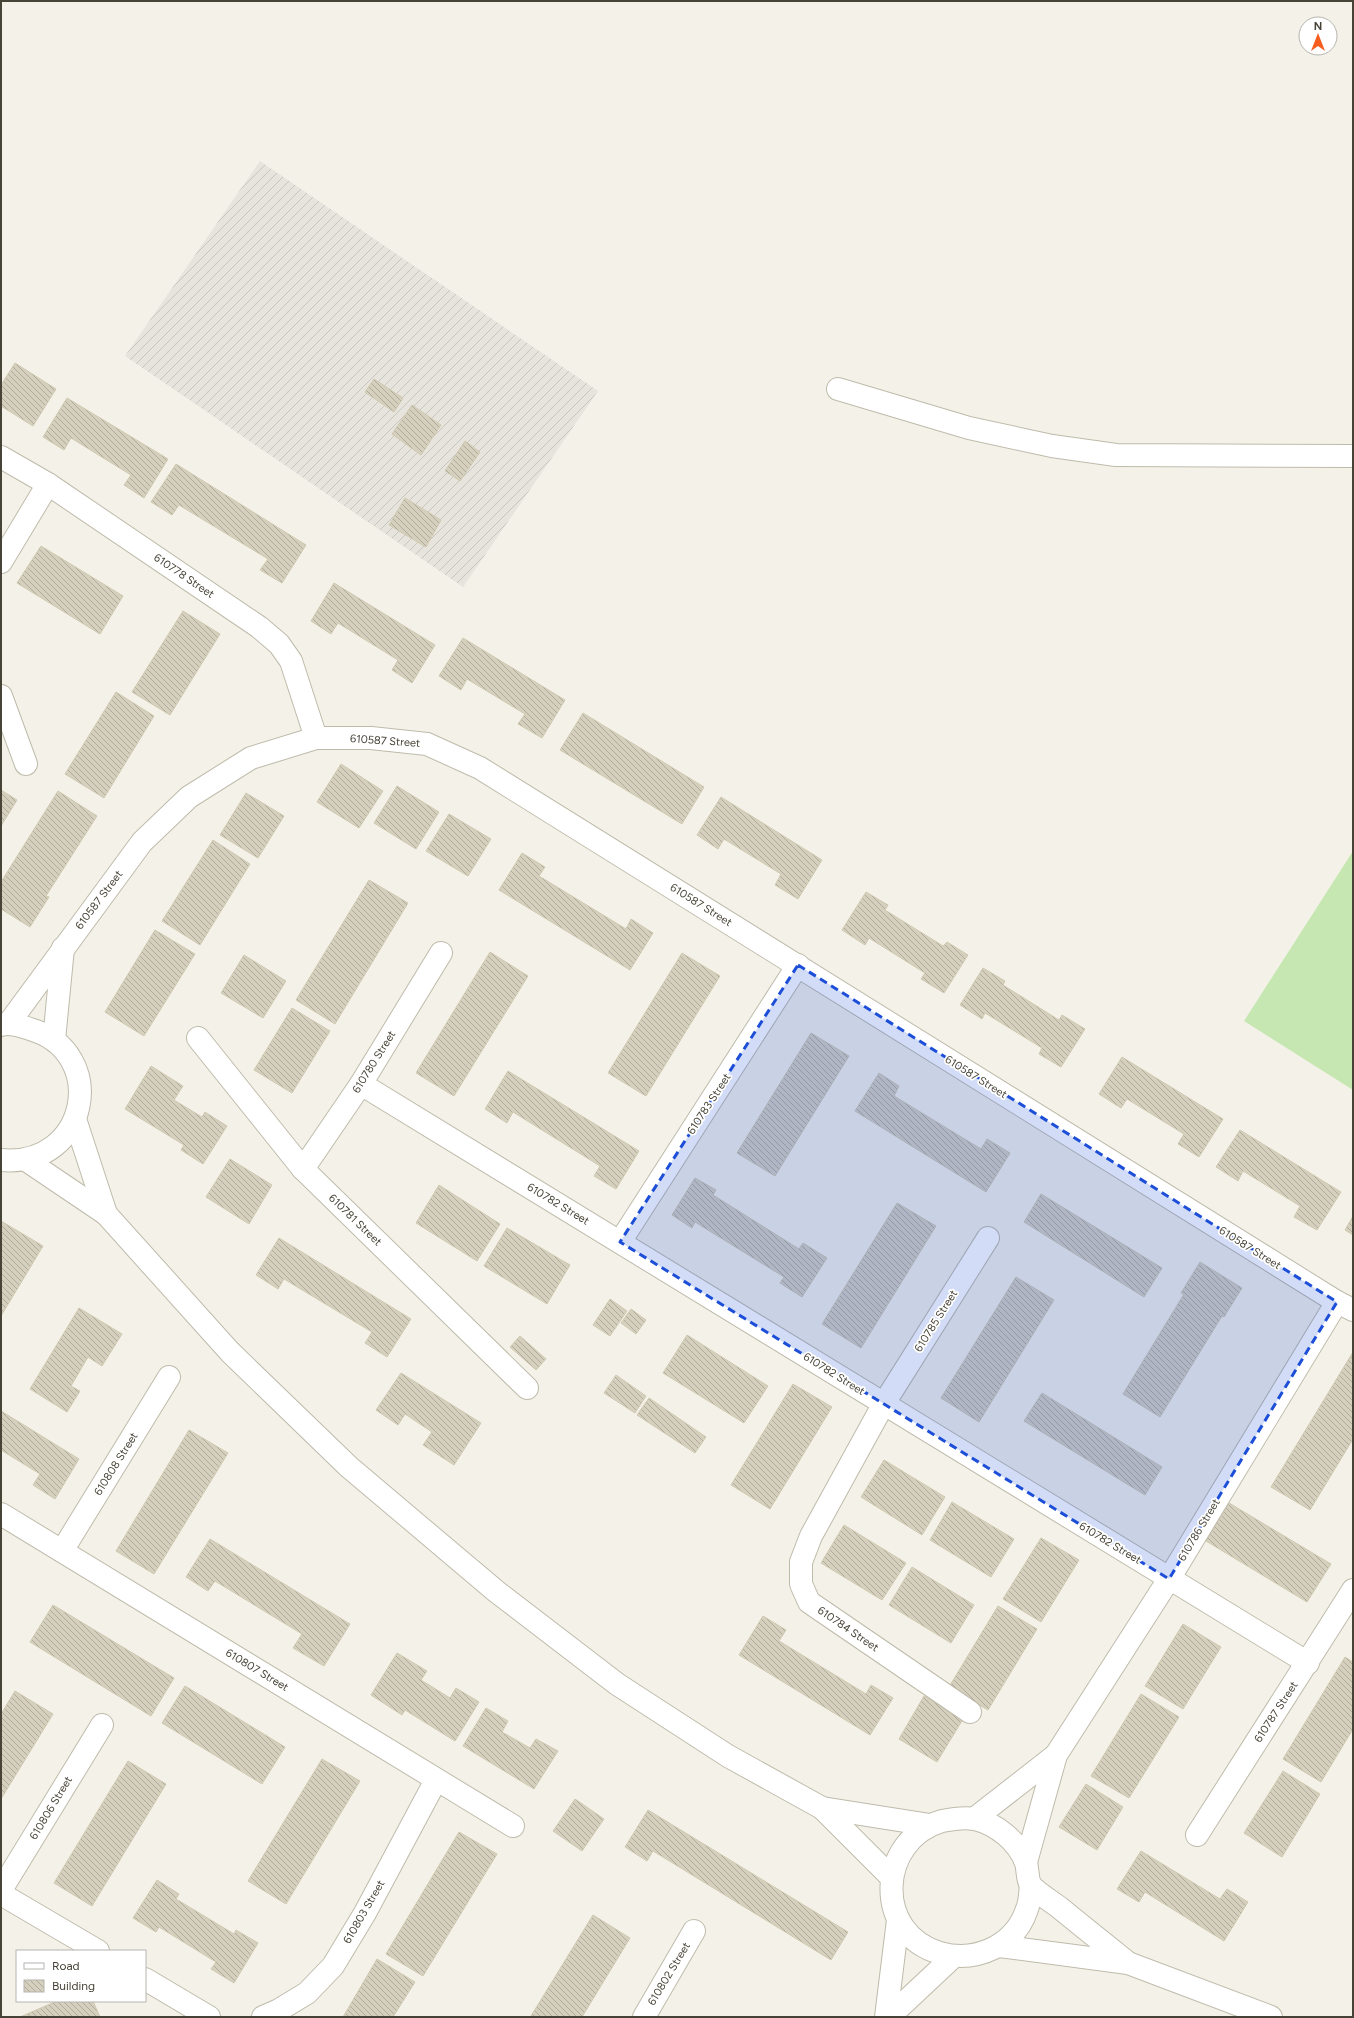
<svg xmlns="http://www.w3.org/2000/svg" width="1354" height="2018" font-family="Figtree,sans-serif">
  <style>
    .industrial { fill: url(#industrial-furrows) }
    .pitch { fill: #c7e7b2 }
    .building { fill: url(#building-back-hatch); stroke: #d0c9b1 }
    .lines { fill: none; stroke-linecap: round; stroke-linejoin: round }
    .minor-casing { stroke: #bfbbab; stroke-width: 24 }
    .minor { stroke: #fff; stroke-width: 22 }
    .marked { fill: #1d4ed8; fill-opacity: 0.2; stroke: #1d4ed8; stroke-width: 3; stroke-dasharray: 8 5; stroke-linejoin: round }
    .labels { text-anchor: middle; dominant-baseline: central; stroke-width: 3.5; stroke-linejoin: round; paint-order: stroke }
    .street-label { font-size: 11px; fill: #474337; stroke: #fff }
  </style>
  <defs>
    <pattern id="industrial-furrows" width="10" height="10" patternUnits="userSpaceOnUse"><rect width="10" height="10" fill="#e6e4dd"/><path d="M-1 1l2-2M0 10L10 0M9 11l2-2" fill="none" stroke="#c7c5be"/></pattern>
    <pattern id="building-back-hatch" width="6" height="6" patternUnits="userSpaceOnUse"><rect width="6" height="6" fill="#d5d0be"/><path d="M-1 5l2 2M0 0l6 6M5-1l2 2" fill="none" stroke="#afaa9b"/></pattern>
  </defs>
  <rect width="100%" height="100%" fill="#f4f2e8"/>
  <!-- industrial -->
  <path class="industrial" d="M260,161L598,391L463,587L125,356Z"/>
  <!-- pitch -->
  <path class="pitch" d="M1353,851V1090L1244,1021Z"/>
  <!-- building -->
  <g class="building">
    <path d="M15,363L56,389L33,426L1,406V385Z"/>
    <path d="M374,379L403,398L394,412L365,392Z"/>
    <path d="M67,398L168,459L144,498L124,485L131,475L71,438L64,450L43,437Z"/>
    <path d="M412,405L441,425L421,455L392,434Z"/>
    <path d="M465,441L480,452L460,481L445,471Z"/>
    <path d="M176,464L306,545L282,583L260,570L268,559L179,505L172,515L151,502Z"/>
    <path d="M405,498L441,520L426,547L389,525Z"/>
    <path d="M41,546L123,596L100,634L17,583Z"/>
    <path d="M334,583L435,645L412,683L392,670L398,660L338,623L331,634L311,621Z"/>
    <path d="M183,611L220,634L170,715L132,692Z"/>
    <path d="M463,638L565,700L542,738L518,724L525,714L467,679L461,690L439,676Z"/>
    <path d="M116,692L154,716L104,798L65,774Z"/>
    <path d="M583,713L704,787L682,824L560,750Z"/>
    <path d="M341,764L383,791L359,828L317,802Z"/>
    <path d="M397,786L439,812L416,849L374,823Z"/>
    <path d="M1,790L17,800L1,826Z"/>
    <path d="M58,791L97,816L46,896L49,897L30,927L1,909V882Z"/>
    <path d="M246,793L284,816L258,858L220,835Z"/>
    <path d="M721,797L822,860L798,899L775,885L781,874L724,839L718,849L697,835Z"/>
    <path d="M449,814L491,839L468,876L426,851Z"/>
    <path d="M213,840L250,864L200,945L162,921Z"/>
    <path d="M522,853L545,867L539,876L626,929L631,919L653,933L630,970L499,890Z"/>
    <path d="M369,880L408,903L335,1024L296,1000Z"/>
    <path d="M866,892L888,905L885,910L943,946L947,942L968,955L944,993L921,979L925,973L869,938L865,945L842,930Z"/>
    <path d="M155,930L195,954L144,1036L105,1012Z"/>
    <path d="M490,952L528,976L454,1096L416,1073Z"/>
    <path d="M682,953L720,976L646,1096L608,1073Z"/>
    <path d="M244,955L286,981L263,1018L221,993Z"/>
    <path d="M983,968L1005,981L1003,985L1059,1020L1062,1015L1085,1029L1061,1067L1039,1054L1042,1048L985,1013L982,1019L960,1005Z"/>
    <path d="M292,1008L330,1031L292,1093L254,1070Z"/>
    <path d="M811,1033L849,1056L775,1176L737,1153Z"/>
    <path d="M1122,1057L1223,1119L1199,1157L1178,1144L1184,1134L1127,1099L1121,1108L1099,1094Z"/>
    <path d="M151,1066L183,1086L174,1100L202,1117L205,1112L227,1126L203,1164L181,1150L184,1145L125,1109Z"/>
    <path d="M508,1071L639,1151L616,1189L594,1176L600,1166L513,1112L507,1123L485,1109Z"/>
    <path d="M879,1073L899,1086L894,1096L981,1149L987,1139L1010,1153L986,1192L855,1111Z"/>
    <path d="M1240,1130L1341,1192L1317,1230L1294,1217L1300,1206L1243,1171L1238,1181L1216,1167Z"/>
    <path d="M230,1159L272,1185L249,1224L206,1197Z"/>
    <path d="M695,1178L716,1190L713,1195L799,1249L803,1243L827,1258L802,1297L780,1283L784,1277L695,1222L692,1228L672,1215Z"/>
    <path d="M439,1185L500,1224L477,1261L416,1223Z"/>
    <path d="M1041,1194L1162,1268L1144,1297L1024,1222Z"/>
    <path d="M897,1203L936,1226L861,1348L822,1324Z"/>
    <path d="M1353,1216V1235L1345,1230Z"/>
    <path d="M1,1221L43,1246L1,1316Z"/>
    <path d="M507,1228L570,1265L547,1304L484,1266Z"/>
    <path d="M279,1238L411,1319L387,1357L365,1343L372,1332L284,1279L278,1289L256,1275Z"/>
    <path d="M1200,1262L1242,1288L1224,1317L1222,1316L1160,1417L1123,1394L1184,1294L1181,1293Z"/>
    <path d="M1016,1277L1054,1300L979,1422L941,1398Z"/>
    <path d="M610,1299L627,1311L610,1336L593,1325Z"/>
    <path d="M79,1308L122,1334L102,1366L88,1357L71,1386L80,1391L67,1412L30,1389Z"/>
    <path d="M631,1309L646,1320L636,1334L621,1323Z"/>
    <path d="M687,1335L768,1386L744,1423L663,1373Z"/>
    <path d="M520,1336L546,1359L536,1370L510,1347Z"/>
    <path d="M1353,1352V1439L1310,1510L1271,1487Z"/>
    <path d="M401,1373L481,1423L454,1465L423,1445L432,1432L405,1414L398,1425L376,1410Z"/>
    <path d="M616,1375L646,1396L635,1413L604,1393Z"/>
    <path d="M793,1384L832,1407L770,1509L731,1485Z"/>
    <path d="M1042,1393L1162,1467L1145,1495L1024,1421Z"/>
    <path d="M649,1398L706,1437L695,1453L637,1415Z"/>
    <path d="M1,1411L79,1459L55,1499L33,1485L40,1474L1,1450Z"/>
    <path d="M189,1430L228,1453L154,1574L116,1551Z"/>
    <path d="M884,1460L945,1497L922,1535L861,1497Z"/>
    <path d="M952,1502L1014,1539L991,1577L930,1540Z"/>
    <path d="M1229,1503L1331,1564L1307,1602L1206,1541Z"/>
    <path d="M844,1525L906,1563L882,1600L821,1563Z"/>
    <path d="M1041,1538L1079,1560L1041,1622L1003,1599Z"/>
    <path d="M210,1539L350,1624L324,1666L293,1648L302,1634L215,1581L208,1591L186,1577Z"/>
    <path d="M912,1567L974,1605L951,1643L889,1605Z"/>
    <path d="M53,1605L174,1678L151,1716L30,1642Z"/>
    <path d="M998,1606L1037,1629L988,1710L949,1687Z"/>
    <path d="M763,1616L786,1630L779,1641L866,1694L871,1685L893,1698L870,1735L739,1655Z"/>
    <path d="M1183,1624L1221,1647L1183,1709L1145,1686Z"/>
    <path d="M397,1653L427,1671L421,1680L450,1698L456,1688L479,1702L455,1741L405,1710L402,1715L371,1695Z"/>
    <path d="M1345,1657L1353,1662V1729L1321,1782L1283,1759Z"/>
    <path d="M185,1686L285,1747L262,1784L162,1723Z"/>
    <path d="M15,1691L53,1714L1,1799V1714Z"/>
    <path d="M1141,1694L1179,1717L1129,1798L1091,1776Z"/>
    <path d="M924,1696L963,1719L937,1762L899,1739Z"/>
    <path d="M486,1708L508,1721L502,1732L530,1748L536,1739L558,1751L534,1789L463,1746Z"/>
    <path d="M322,1759L360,1781L286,1904L248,1881Z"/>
    <path d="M128,1761L166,1784L92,1906L54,1883Z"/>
    <path d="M1283,1771L1320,1794L1282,1857L1244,1833Z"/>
    <path d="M1086,1784L1123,1807L1097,1850L1059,1827Z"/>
    <path d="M575,1799L604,1819L582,1851L553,1831Z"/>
    <path d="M648,1810L848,1932L831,1960L653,1851L647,1861L625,1847Z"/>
    <path d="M459,1832L497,1854L423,1976L386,1954Z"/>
    <path d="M1141,1851L1220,1899L1227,1889L1248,1902L1224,1941L1145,1892L1139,1902L1117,1889Z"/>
    <path d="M157,1880L179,1894L176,1899L234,1934L236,1930L258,1943L234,1983L211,1969L216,1962L159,1927L156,1932L133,1918Z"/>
    <path d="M593,1915L630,1938L582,2017H532L531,2016Z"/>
    <path d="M377,1959L415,1982L393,2017H343Z"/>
    <path d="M57,2001H93L100,2017H20Z"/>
  </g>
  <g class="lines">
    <defs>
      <g id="minor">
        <path d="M838,389L969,428L1052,446L1116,455L1353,456"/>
        <path d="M1,457L48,484L259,627L279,644L291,661L316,738"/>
        <path d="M1,562L48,484"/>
        <path d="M1,696L26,764"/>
        <path d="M9,1023L142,842L189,797L251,758L316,738H371L427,744L480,768L1337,1302L1353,1310"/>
        <path d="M1,1025C11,1022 20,1026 30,1029C110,1052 89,1168 1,1160"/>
        <path d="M198,1038L303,1169L527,1388"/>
        <path d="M54,1040L63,948"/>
        <path d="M361,1084L1308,1663"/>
        <path d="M75,1119L106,1214"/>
        <path d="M26,1160L106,1214L230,1352L349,1467L497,1592L617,1684L728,1756L822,1808L891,1877"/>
        <path d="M303,1169L361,1084L441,953"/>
        <path d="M620,1242L798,965"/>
        <path d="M1,1514L513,1826"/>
        <path d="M62,1551L169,1377"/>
        <path d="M970,1712L809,1602L801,1584V1562L811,1536L883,1405L988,1238"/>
        <path d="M822,1808L930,1825"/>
        <path d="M974,1819L1056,1755"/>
        <path d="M1197,1835L1353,1590"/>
        <path d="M1026,1862L1056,1755L1169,1579L1337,1302"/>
        <path d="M1031,1885C1030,1893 1030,1902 1027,1909C1015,1946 976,1963 940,1953C873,1934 877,1840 942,1821C952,1819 964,1817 975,1819C996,1824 1018,1841 1026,1863C1028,1869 1027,1880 1031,1886C1039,1894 1051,1901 1060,1908C1083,1927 1106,1945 1128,1963"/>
        <path d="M1,1890L102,1725"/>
        <path d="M1,1894L98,1951"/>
        <path d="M999,1946L1128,1963L1271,2017"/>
        <path d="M145,1979L209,2017"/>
        <path d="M263,2017L279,2010L307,1993L333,1966L365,1913L436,1780"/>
        <path d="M644,2017L694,1931"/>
        <path d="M886,2017L898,1920"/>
        <path d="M889,2017L953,1957"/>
      </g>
    </defs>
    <!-- minor casing -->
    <use href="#minor" class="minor-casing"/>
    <!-- minor -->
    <use href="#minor" class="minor"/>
  </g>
  <!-- marked area -->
  <path class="marked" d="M798,965L1337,1302L1169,1579L620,1242Z"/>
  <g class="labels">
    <!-- street labels -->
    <g class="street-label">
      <text transform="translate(184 576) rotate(34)">610778 Street</text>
      <text transform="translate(385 741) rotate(4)">610587 Street</text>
      <text transform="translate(99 900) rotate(-53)">610587 Street</text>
      <text transform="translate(701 905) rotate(32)">610587 Street</text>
      <text transform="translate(374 1062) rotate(-58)">610780 Street</text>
      <text transform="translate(976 1077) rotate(32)">610587 Street</text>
      <text transform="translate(709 1104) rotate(-57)">610783 Street</text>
      <text transform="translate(558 1204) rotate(31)">610782 Street</text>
      <text transform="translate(355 1220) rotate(44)">610781 Street</text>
      <text transform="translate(1250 1248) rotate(32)">610587 Street</text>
      <text transform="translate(936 1321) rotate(-58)">610785 Street</text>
      <text transform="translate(834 1374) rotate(32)">610782 Street</text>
      <text transform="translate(116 1464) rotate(-58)">610808 Street</text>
      <text transform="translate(1199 1530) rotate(-59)">610786 Street</text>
      <text transform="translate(1110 1543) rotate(31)">610782 Street</text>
      <text transform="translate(848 1629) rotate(34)">610784 Street</text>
      <text transform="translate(257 1670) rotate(31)">610807 Street</text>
      <text transform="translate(1276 1712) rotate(-57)">610787 Street</text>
      <text transform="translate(51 1808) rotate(-59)">610806 Street</text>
      <text transform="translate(364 1912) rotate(-60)">610803 Street</text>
      <text transform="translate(669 1974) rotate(-59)">610802 Street</text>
    </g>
  </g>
  <!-- border -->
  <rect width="1354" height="2018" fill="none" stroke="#474337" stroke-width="4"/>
  <!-- legend -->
  <rect x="16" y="1950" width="130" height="52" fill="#ffffff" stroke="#b5b4af"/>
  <rect x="24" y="1963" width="20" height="6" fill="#ffffff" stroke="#b5b4af"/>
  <text x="52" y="1970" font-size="12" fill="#474337">Road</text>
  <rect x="24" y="1980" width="20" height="12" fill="url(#building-back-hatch)" stroke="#b5b4af"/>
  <text x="52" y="1990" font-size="12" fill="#474337">Building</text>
  <!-- north arrow -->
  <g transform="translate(1318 36)"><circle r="19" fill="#ffffff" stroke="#b5b4af"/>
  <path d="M0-3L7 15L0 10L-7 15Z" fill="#f75e1d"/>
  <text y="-6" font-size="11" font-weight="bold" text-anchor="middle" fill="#474337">N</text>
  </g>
</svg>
